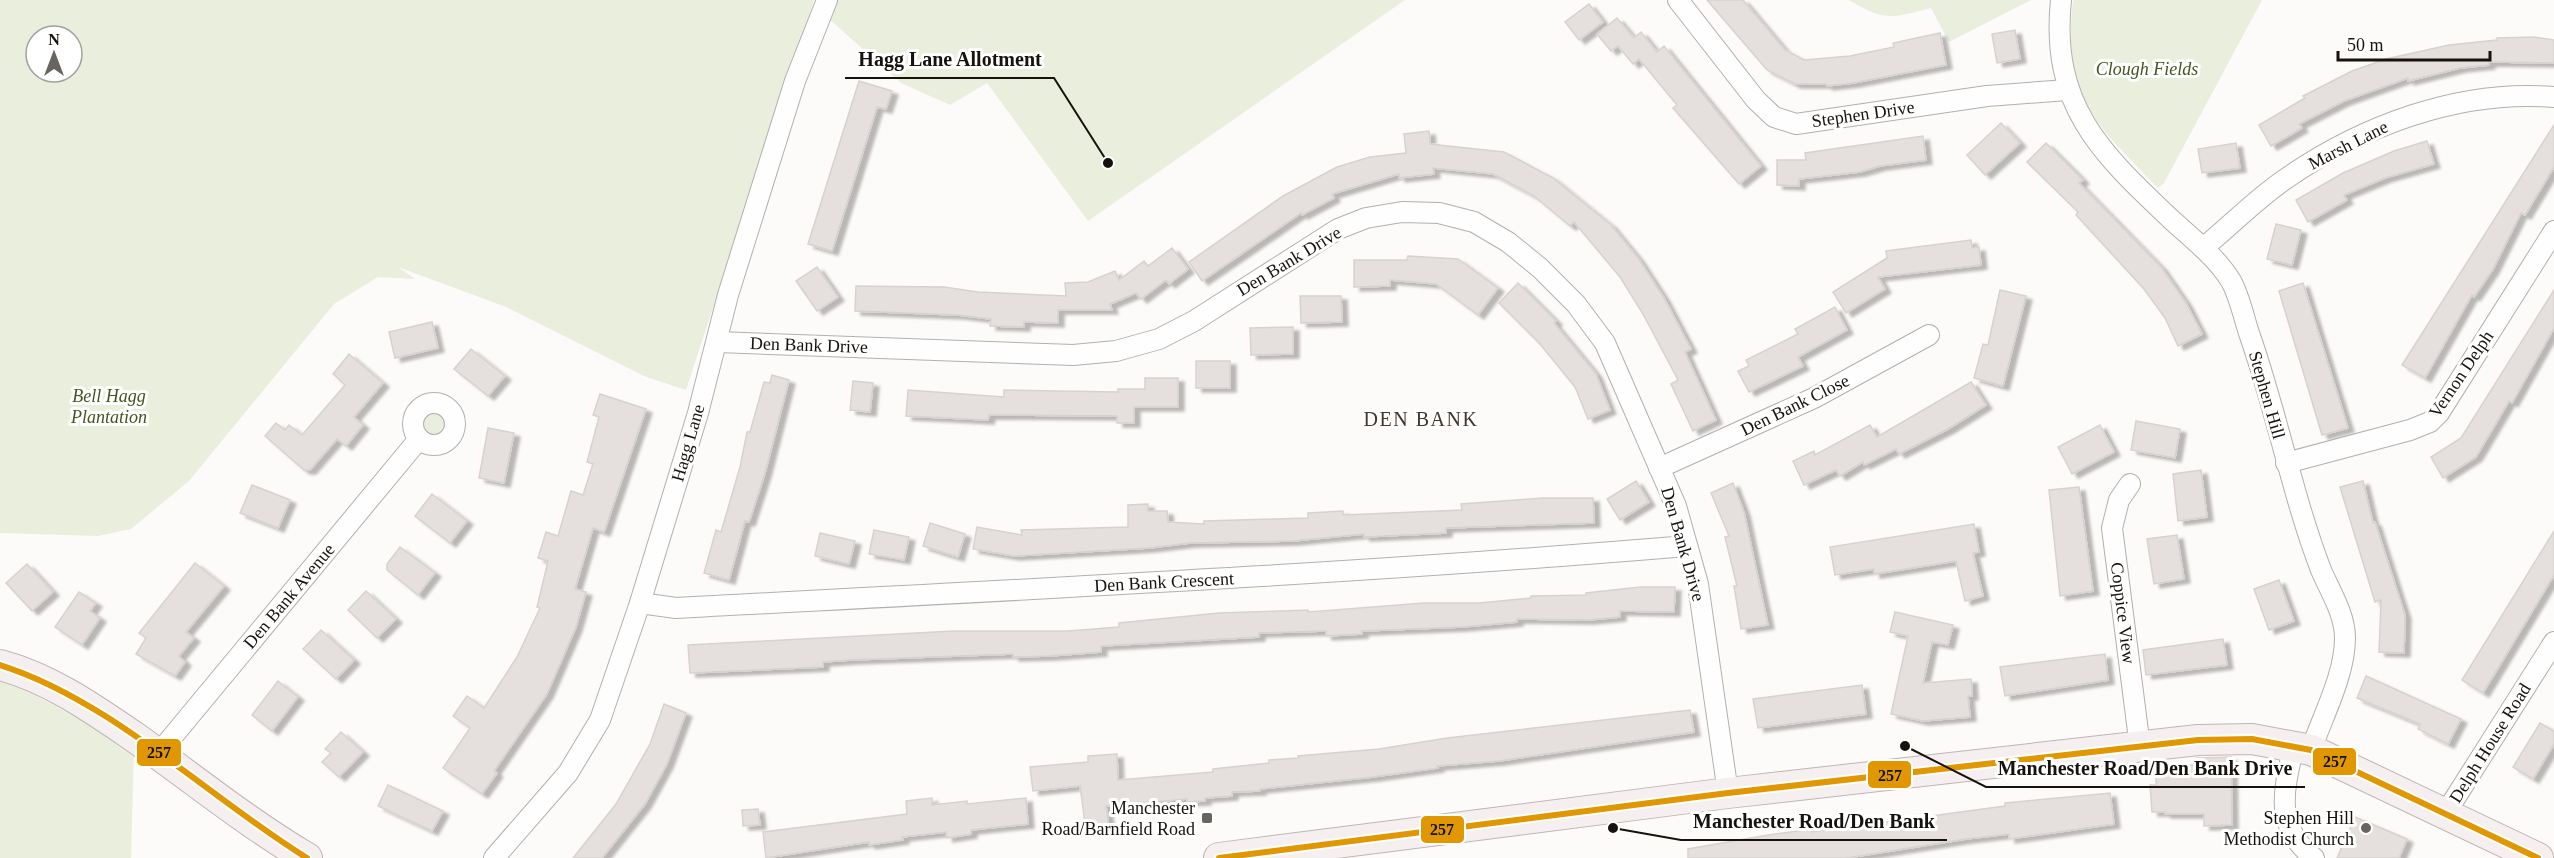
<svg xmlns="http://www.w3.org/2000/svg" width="2554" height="858" font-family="'Times New Roman',serif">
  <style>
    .green { fill: #eaeedc; fill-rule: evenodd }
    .building { fill: #e5e0dd; stroke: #d7d2d0; stroke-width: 1.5; filter: url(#shadow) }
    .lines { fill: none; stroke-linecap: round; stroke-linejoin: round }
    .street-casing { stroke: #b3b0ac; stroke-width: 22 }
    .primary-casing { stroke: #c1b5b4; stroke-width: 32 }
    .street { stroke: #fffefe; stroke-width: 20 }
    .primary { stroke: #f5efef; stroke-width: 30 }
    .bus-1-casing { stroke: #fff; stroke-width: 10 }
    .bus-1 { stroke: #e19701; stroke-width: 6 }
    .poi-dot { fill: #686460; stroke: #fff; stroke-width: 2 }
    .labels { text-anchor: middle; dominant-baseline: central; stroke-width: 6; stroke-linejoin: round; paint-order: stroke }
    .park-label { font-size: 18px; font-style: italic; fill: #465421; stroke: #fff }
    .street-label { font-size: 18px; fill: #17120d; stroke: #fff }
    .poi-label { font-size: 18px; fill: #17120d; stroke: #fff; text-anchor: end }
    .neighbourhood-label { font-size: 20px; letter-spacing: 1.5px; fill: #43372b; stroke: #fff }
    .leader { fill: none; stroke: #17120d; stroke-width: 2 }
    .callout-dot { fill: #17120d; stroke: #fff; stroke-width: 2 }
    .callout-label { font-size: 20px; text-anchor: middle; font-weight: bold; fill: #17120d; stroke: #fff; stroke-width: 6; stroke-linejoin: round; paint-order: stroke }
    .line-badge { stroke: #fff; stroke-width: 2 }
    .pale-badge-label { font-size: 16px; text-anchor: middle; font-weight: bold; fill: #111 }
  </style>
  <defs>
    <filter id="shadow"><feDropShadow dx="6" dy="4" stdDeviation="1.5" flood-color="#0004"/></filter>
  </defs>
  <rect width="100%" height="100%" fill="#fdfbf9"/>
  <!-- green -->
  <g class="green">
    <path d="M0,0H814L686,390L644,376L506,307L398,267L415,279L378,277L334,304L189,481L131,529L98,536L0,533ZM36,36H72V72H36Z"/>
    <path d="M837,0H1405L1088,221L987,83L950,105L901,83L828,18Z"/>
    <path d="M1849,0H2031L1949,42L1931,8C1892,18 1885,22 1849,0Z"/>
    <path d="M2073,0H2262L2164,183L2158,188C2095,122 2062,99 2073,0Z"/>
    <circle cx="434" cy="424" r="12"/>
    <path d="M0,679L11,682L134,749L131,858H0Z"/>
  </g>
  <!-- building -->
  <g class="building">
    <path d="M1707,0H1743L1785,50L1804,60L1850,56L1894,47L1893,43L1940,33L1946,65L1853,83L1827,86L1826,84H1795L1767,70Z"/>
    <path d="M1589,4L1603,22L1579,40L1565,22Z"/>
    <path d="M1617,18L1634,38L1641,32L1657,52L1664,46L1761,166L1739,184L1673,108L1677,105L1639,59L1633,64L1618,46L1611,51L1597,34Z"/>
    <path d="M2015,30L2020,59L1997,63L1992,34Z"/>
    <path d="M2534,37L2554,40V63L2489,62V65L2460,68L2408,81V78L2344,101L2299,124L2302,128L2271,146L2259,125L2305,98L2303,96L2352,71L2386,59L2449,45L2497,40V38Z"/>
    <path d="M859,81L892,91L886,109L877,107L832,251L808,244Z"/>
    <path d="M2001,123L2020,143L1985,175L1967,155Z"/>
    <path d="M2554,125V167L2525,215L2521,213L2493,269L2474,297L2472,295L2425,378L2402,365Z"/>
    <path d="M1429,131L1430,144L1504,152L1553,178L1611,225L1638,258L1664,298L1691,349L1685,352L1716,420L1693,431L1671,384L1678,380L1643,314L1620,277L1574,222L1570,226L1534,196L1493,174L1433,168L1434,174L1399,178V174L1332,194L1334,198L1302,215L1301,213L1202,281L1189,262L1283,196L1337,167L1370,157L1406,153L1404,134Z"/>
    <path d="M1923,136L1926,160L1880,166L1860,172L1799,179V186L1777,185V160H1806L1805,153Z"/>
    <path d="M2427,141L2434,164L2385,178L2344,195L2347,200L2308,222L2296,200L2343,173L2394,151Z"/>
    <path d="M2046,143L2083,180L2079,183L2161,267L2186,303L2202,334L2178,346L2165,318L2144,289L2076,215L2078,212L2027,162Z"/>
    <path d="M2236,143L2240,168L2202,173L2198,149Z"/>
    <path d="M2276,224L2301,230L2292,265L2267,259Z"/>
    <path d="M1971,240L1972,248L1979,247L1981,265L1878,277L1885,289L1846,313L1833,292L1887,258L1886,251Z"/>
    <path d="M1172,248L1188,269L1169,284L1166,280L1141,299L1136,293L1110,304L1112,310H1058V323L1024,322V327L990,326L991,319L958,315L855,311L856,286L944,287L978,292L1066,296L1065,283L1088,282L1115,271L1119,280L1144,261L1148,266Z"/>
    <path d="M1408,256L1458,259L1498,288L1478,315L1436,284L1390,280V286L1354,287V260H1407Z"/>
    <path d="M817,267L838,297L817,311L796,281Z"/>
    <path d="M1518,283L1556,321L1554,323L1596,374L1610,410L1588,419L1575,387L1540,344L1499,303Z"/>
    <path d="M2303,283L2348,428L2322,435L2279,291Z"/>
    <path d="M2000,290L2026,296L2003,386L1974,378L1983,344L1988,345Z"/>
    <path d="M2554,290V328L2512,403L2509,401L2476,457L2443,478L2431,457L2461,438Z"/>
    <path d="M1300,296H1341L1342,322L1301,323Z"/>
    <path d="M1835,307L1847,330L1798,357L1803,366L1749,392L1738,371L1749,366L1746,360L1798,334L1795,329Z"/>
    <path d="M432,322L438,348L395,358L389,332Z"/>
    <path d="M1293,327V354L1251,355L1250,328Z"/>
    <path d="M471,349L505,376L488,396L454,369Z"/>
    <path d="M349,354L383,383L354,417L363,425L346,446L337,439L310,470H304L265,436L276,423L285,430L289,425L302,435L345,385L333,374Z"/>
    <rect x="1196" y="361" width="34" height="27"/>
    <path d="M772,375L789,380L765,473L749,522L745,521L729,580L704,573L716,530L721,532L740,467L747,432H750L764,382L770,383Z"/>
    <path d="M1145,378H1178V407H1134V423H1117V416L989,415L988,420L906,416L908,390L1004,397V390L1118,392V389H1145Z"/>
    <path d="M853,381L873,383L870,412L850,410Z"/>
    <path d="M1971,382L1986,405L1948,429L1899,454L1896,449L1864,465L1863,462L1840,476L1836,470L1804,485L1793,461L1814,451L1815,455L1870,425L1877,437Z"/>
    <path d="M600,394L646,409L604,532L593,528L575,589L586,592L576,627L547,694L494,771L497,773L482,794L443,768L470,728L453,716L467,696L484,708L517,657L540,608L537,607L548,561L538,558L546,532L558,536L571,491L583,495L593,464L587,462L599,417L593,415Z"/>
    <path d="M2136,421L2180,429L2175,458L2131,450Z"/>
    <path d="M2100,425L2114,452L2072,474L2058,447Z"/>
    <path d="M488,428L514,433L504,483L479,478Z"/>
    <path d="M2201,470L2207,517L2178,521L2173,474Z"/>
    <path d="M1636,481L1649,502L1620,520L1607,499Z"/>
    <path d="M2363,481L2373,523L2375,522L2405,615L2404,653L2379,652L2381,600L2375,602L2340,487Z"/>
    <path d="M1733,483L1744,512L1768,625L1741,629L1734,586H1737L1725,537L1729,536L1711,493Z"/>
    <path d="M252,485L290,500L278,528L240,513Z"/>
    <path d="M2079,487L2093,591L2060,596L2049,490Z"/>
    <path d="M432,494L467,521L450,543L415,516Z"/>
    <path d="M1543,498H1593L1594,523L1446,528V533L1364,537V534L1293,541L1190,543L1149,548L1014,556L973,549L977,527L1022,535L1021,530L1128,527V505L1148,504V511H1167L1168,522L1204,524V521L1308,518V513L1343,511V515L1462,510L1461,504Z"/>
    <path d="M930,523L965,534L958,557L923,546Z"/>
    <path d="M1974,524L1979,552L1973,553L1983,596L1965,601L1956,561L1874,574V569L1835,575L1830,547Z"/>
    <path d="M874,530L909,537L904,560L869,554Z"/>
    <path d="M2554,531V575L2483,693L2462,680Z"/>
    <path d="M820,533L855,541L849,564L815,556Z"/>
    <path d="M2177,535L2184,579L2154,584L2147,539Z"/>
    <path d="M400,547L435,573L418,595L387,570V564Z"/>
    <path d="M195,563L224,586L186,632L194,638L179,656L185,662L175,676L136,654L146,638L139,633Z"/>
    <path d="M27,564L53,592L32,611L6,583Z"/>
    <path d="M2279,580L2294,621L2269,630L2254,589Z"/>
    <path d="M1640,587H1675L1674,612L1620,611V617L1588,620L1517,619V622L1462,627L1362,631V634L1326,636V631L1259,633V637L1101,646V652L1050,656L1013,657V654L851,660L823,662V667L690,673L688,645L954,631H1068L1119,627V623L1219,613L1308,610V612L1424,603H1479L1531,598V596L1586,595V593Z"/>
    <path d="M366,591L396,619L377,638L348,610Z"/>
    <path d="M79,592L96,603L90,611L100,618L82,645L55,627Z"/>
    <path d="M1895,612L1953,625L1948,645L1932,642L1923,683L1971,679L1972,696H1968L1970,717L1923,721L1891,714L1908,636L1890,632Z"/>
    <path d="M321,630L354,660L336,679L303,649Z"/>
    <path d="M2223,639L2227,665L2146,675L2143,650Z"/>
    <path d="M2105,654L2108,680L2005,696L2000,667Z"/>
    <path d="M2366,676L2461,719L2448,744L2418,729L2420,724L2357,698Z"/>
    <path d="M278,681L298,697L272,731L252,715Z"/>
    <path d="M1862,685L1866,714L1758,728L1753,699Z"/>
    <path d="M664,704L686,713L667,764L645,804L602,858H573L616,804L650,744Z"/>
    <path d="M1690,710L1694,732L1499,761L1437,766L1438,768L1373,777L1260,789V791L1232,792V796L1205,798V801L1187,802V799L1106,806L1109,828L1086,831L1080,786L1033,791L1030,767L1088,762V756L1117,754L1118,780L1213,772V769L1269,763V760L1299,758L1298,756L1379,749L1447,738Z"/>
    <path d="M2540,723L2554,731V744L2533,779L2513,767Z"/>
    <path d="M341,732L363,752L339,777L322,762L331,753L325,749Z"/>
    <path d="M2231,757L2232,825L2204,826V814H2165V812H2152L2150,785H2156V770L2189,769V765H2197L2196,758Z"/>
    <path d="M388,785L443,811L432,831L378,806Z"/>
    <path d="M2110,793L2114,824L2009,839V834L1966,839L1847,858H1688V849L1768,835L1812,829V832L2005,806V803Z"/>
    <path d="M932,798V805L967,801V804L1026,798L1028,824L971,830V834L947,838L946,832L902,837L903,840L869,845V842L766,858L763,832L907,814L906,801Z"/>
    <path d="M758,809L760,825L743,826L742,810Z"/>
    <path d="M2355,817L2407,839L2399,858H2337Z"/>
  </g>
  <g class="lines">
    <defs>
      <g id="street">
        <path d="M1678,0L1756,100L1774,117L1796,124L1987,96L2067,90"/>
        <path d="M2061,0C2050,107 2102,154 2174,222C2193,239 2217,258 2231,281C2240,297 2244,319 2250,336C2277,413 2292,494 2321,570C2330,591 2345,614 2345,638C2345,675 2323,715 2311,750"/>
        <path d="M2203,248C2230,226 2255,200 2284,180C2361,126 2459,89 2554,97"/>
        <path d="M717,342L1073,355L1116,351L1159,339L1194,321L1338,229L1366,218L1402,212L1439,213L1474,222L1508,242L1540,268L1576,304L1605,343L1676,506L1698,584L1728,793"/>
        <circle cx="434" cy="424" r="21"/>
        <path d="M2286,463L2410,430L2430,422L2439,413L2554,231"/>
        <path d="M1659,468L1814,398L1929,335"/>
        <path d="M2130,484L2119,500L2112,528L2140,747"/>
        <path d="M640,603L676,608C1014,590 1351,574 1687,546"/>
        <path d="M2294,745C2284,790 2273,825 2314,858"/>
        <path d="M158,754L419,439"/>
        <path d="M2445,814L2554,642"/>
        <path d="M494,858L568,773L600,720L640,603L698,413L728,295L795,81L827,0"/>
      </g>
      <g id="primary">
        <path d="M0,665C49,678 92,708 133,736C191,777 246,822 307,858"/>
        <path d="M1219,858L1728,793L2198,740L2252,739L2311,750L2538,858"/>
      </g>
    </defs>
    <!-- street casing -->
    <use href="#street" class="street-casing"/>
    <!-- primary casing -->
    <use href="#primary" class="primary-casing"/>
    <!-- street -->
    <use href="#street" class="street"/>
    <!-- primary -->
    <use href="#primary" class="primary"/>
    <defs>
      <g id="bus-1">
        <path d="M0,665C111,700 208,797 307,858"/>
        <path d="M1219,858L1728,793L2198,740L2252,739L2311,750L2538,858"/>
      </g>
    </defs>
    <!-- bus-1 casing -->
    <use href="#bus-1" class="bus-1-casing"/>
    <!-- bus-1 -->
    <use href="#bus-1" class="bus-1"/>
  </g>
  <!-- markers -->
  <g class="poi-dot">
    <rect x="1201" y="812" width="12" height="12" rx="3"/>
    <circle cx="2366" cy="828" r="6"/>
  </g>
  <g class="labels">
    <!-- park labels -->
    <g class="park-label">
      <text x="2147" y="69">Clough Fields</text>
      <text x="109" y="396">Bell Hagg<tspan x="109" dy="21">Plantation</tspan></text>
    </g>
    <!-- street labels -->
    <g class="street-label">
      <text transform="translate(1863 114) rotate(-8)">Stephen Drive</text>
      <text transform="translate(2348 145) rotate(-27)">Marsh Lane</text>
      <text transform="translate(1289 261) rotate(-31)">Den Bank Drive</text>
      <text transform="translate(809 345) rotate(2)">Den Bank Drive</text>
      <text transform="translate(2461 374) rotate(-56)">Vernon Delph</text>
      <text transform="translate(2267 395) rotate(74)">Stephen Hill</text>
      <text transform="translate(1795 405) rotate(-26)">Den Bank Close</text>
      <text transform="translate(688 443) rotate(-74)">Hagg Lane</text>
      <text transform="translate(1683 544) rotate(74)">Den Bank Drive</text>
      <text transform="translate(1164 582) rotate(-3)">Den Bank Crescent</text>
      <text transform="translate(289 596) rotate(-50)">Den Bank Avenue</text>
      <text transform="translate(2123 613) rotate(83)">Coppice View</text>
      <text transform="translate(2490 743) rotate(-58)">Delph House Road</text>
    </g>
    <!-- poi labels -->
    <g class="poi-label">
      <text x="1195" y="808">Manchester<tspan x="1195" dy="21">Road/Barnfield Road</tspan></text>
      <text x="2354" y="818">Stephen Hill<tspan x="2354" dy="21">Methodist Church</tspan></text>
    </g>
    <!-- neighbourhood labels -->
    <g class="neighbourhood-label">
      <text x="1421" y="419">DEN BANK</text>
    </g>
  </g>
  <!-- callouts -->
  <path class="leader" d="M1108 163L1054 78H845M1905 746L1986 787H2305M1613 828L1681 840H1947"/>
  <g class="callout-dot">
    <circle cx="1108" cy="163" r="6"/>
    <circle cx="1905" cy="746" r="6"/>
    <circle cx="1613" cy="828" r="6"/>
  </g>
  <g class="callout-label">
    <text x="950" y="66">Hagg Lane Allotment</text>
    <text x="2145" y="775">Manchester Road/Den Bank Drive</text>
    <text x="1814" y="828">Manchester Road/Den Bank</text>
  </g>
  <g class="line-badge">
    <rect x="136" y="738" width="46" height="29" rx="6" fill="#e19701"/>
    <rect x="2312" y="747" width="45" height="29" rx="6" fill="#e19701"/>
    <rect x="1867" y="760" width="45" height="29" rx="6" fill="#e19701"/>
    <rect x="1420" y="815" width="45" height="29" rx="6" fill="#e19701"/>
  </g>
  <g class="pale-badge-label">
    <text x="159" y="758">257</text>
    <text x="2335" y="767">257</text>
    <text x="1890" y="781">257</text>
    <text x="1442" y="835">257</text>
  </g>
  <!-- north arrow -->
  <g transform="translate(54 54)"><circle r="28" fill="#ffffff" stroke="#a2a09e" stroke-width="1.5"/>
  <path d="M0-4.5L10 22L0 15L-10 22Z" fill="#686460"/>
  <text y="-9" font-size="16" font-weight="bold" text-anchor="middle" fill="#17120d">N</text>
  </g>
  <!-- scale -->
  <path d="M2338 51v9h152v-9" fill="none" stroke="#17120d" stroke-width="3"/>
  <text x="2347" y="51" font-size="18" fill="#17120d" stroke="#ffffff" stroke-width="4.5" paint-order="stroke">50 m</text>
</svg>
